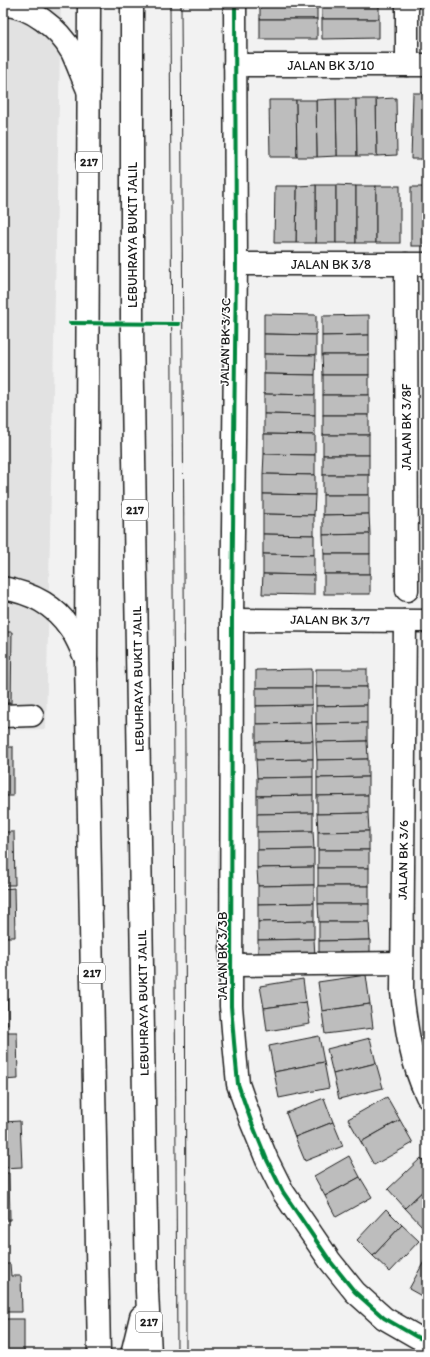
<svg xmlns="http://www.w3.org/2000/svg" width="430" height="1357" font-family="Itim,sans-serif">
  <style>
    .built { fill: #e2e2e2 }
    .building { fill: #bdbdbd; stroke: #1c1c1c }
    .lines { fill: none; stroke-linecap: round; stroke-linejoin: round }
    .minor-casing { stroke: #1c1c1c; stroke-width: 25 }
    .highway-casing { stroke: #1c1c1c; stroke-width: 25 }
    .minor { stroke: #fff; stroke-width: 22 }
    .highway { stroke: #fff; stroke-width: 22 }
    .tram { stroke: #1c1c1c; stroke-width: 1 }
    .cycleway-casing { stroke: #fff; stroke-width: 6 }
    .cycleway { stroke: #00873e; stroke-width: 4 }
    .labels { text-anchor: middle; dominant-baseline: central; stroke-width: 3; stroke-linejoin: round; paint-order: stroke }
    .shield { fill: #fff; stroke: #606060; stroke-width: 1 }
    .shield-label { font-size: 12px; font-weight: bold; fill: #1c1c1c }
    .street-label { font-size: 13px; fill: #1c1c1c; stroke: #fff }
  </style>
  <rect width="100%" height="100%" fill="#f2f2f2"/>
  <filter id="ink" filterUnits="userSpaceOnUse"><feTurbulence type="fractalNoise" baseFrequency=".025" numOctaves="2"/><feDisplacementMap in="SourceGraphic" scale="8" xChannelSelector="R" yChannelSelector="G"/><feConvolveMatrix kernelMatrix="1 2 1 2 8 2 1 2 1" color-interpolation-filters="sRGB"/></filter>
  <g filter="url(#ink)">
    <!-- built -->
    <path class="built" d="M3,3H61L46,729L3,730Z"/>
    <!-- building -->
    <g class="building">
      <rect x="260" y="3" width="57" height="16"/>
      <rect x="322" y="3" width="57" height="16"/>
      <rect x="260" y="19" width="57" height="20"/>
      <path d="M322,19H379V38L322,39Z"/>
      <path d="M413,93H427V159H411Z"/>
      <path d="M396,98L397,155L377,156L376,99Z"/>
      <path d="M336,99H356L357,156H337Z"/>
      <path d="M336,99L337,156L317,157L316,100Z"/>
      <path d="M356,99H376L377,156H357Z"/>
      <path d="M269,100H296L297,157H270Z"/>
      <path d="M296,100H316L317,157H297Z"/>
      <rect x="316" y="185" width="20" height="58"/>
      <path d="M316,185V243H296L297,186Z"/>
      <path d="M336,185L356,186V243H336Z"/>
      <path d="M275,186H297L296,243H274Z"/>
      <rect x="356" y="186" width="20" height="57"/>
      <rect x="376" y="186" width="24" height="57"/>
      <rect x="411" y="187" width="16" height="59"/>
      <path d="M264,314L316,315V335L264,334Z"/>
      <path d="M369,315V335L322,336V316Z"/>
      <path d="M264,334L316,335V355L264,354Z"/>
      <path d="M369,335V355H322V336Z"/>
      <path d="M264,354L316,355L315,375L264,374Z"/>
      <path d="M322,355H369V375H323Z"/>
      <path d="M264,374L315,375V395L264,394Z"/>
      <rect x="323" y="375" width="46" height="20"/>
      <path d="M264,394L315,395V415L264,414Z"/>
      <rect x="323" y="395" width="46" height="20"/>
      <path d="M264,414L315,415V435L264,434Z"/>
      <rect x="323" y="415" width="46" height="20"/>
      <path d="M264,434L315,435V455L264,454Z"/>
      <rect x="323" y="435" width="46" height="20"/>
      <path d="M264,454L315,455V475L263,474Z"/>
      <rect x="323" y="455" width="46" height="20"/>
      <path d="M263,474L315,475V495L263,494Z"/>
      <rect x="323" y="475" width="46" height="20"/>
      <path d="M263,494L315,495L314,515L263,514Z"/>
      <path d="M323,495H369V514L323,515Z"/>
      <path d="M263,514L314,515V535L263,534Z"/>
      <path d="M369,514L370,534L323,535V515Z"/>
      <path d="M263,534L314,535V555L263,554Z"/>
      <path d="M370,534V554H324L323,535Z"/>
      <path d="M263,554L314,555V575L263,574Z"/>
      <rect x="324" y="554" width="46" height="20"/>
      <path d="M263,574L314,575V595L262,594Z"/>
      <rect x="324" y="574" width="46" height="20"/>
      <path d="M3,632H12L11,703H3Z"/>
      <path d="M312,669V688H256V670Z"/>
      <rect x="316" y="669" width="51" height="18"/>
      <path d="M316,687H367V705L316,706Z"/>
      <path d="M256,688H312V705L256,706Z"/>
      <path d="M312,705V723L256,724V706Z"/>
      <path d="M367,705V723L316,724V706Z"/>
      <path d="M312,723L313,741L256,742V724Z"/>
      <path d="M367,723V741L316,742V724Z"/>
      <path d="M313,741V759L256,760V742Z"/>
      <path d="M367,741L368,759L317,760L316,742Z"/>
      <rect x="3" y="747" width="10" height="49"/>
      <path d="M313,759V777L257,778L256,760Z"/>
      <path d="M368,759V777L317,778V760Z"/>
      <path d="M313,777V795L257,796V778Z"/>
      <path d="M368,777V795L317,796V778Z"/>
      <path d="M313,795V813L257,814V796Z"/>
      <path d="M368,795V813L317,814V796Z"/>
      <path d="M313,813V831L257,832V814Z"/>
      <path d="M368,813L369,831L318,832L317,814Z"/>
      <path d="M313,831L314,849L257,850V832Z"/>
      <path d="M369,831V850H318V832Z"/>
      <path d="M3,832H14L15,885H3Z"/>
      <path d="M314,849V867L257,868V850Z"/>
      <rect x="318" y="850" width="51" height="18"/>
      <path d="M314,867V885L258,886L257,868Z"/>
      <rect x="318" y="868" width="51" height="18"/>
      <path d="M314,885V903L258,904V886Z"/>
      <rect x="318" y="886" width="51" height="18"/>
      <path d="M14,888L15,937H3V889Z"/>
      <path d="M314,903V921L258,922V904Z"/>
      <path d="M318,904H369V922H319Z"/>
      <path d="M314,921V939L258,940V922Z"/>
      <path d="M319,922H369L370,940L319,941Z"/>
      <path d="M314,939L315,957L258,958V940Z"/>
      <path d="M370,940V958H319V941Z"/>
      <path d="M3,972H7L8,1025H3Z"/>
      <path d="M366,975L370,1004L322,1011L318,982Z"/>
      <path d="M303,979L306,1002L264,1008L260,986Z"/>
      <path d="M306,1002L310,1024L267,1031L264,1008Z"/>
      <path d="M370,1004L373,1028L325,1034L322,1011Z"/>
      <path d="M3,1032H17L18,1079L3,1080Z"/>
      <path d="M319,1036L324,1062L274,1072L269,1046Z"/>
      <path d="M370,1038L376,1063L333,1074L327,1049Z"/>
      <path d="M324,1062L329,1088L279,1098L274,1072Z"/>
      <path d="M376,1063L383,1088L339,1099L333,1074Z"/>
      <path d="M387,1097L400,1120L361,1142L348,1119Z"/>
      <path d="M324,1098L333,1122L295,1137L286,1113Z"/>
      <path d="M400,1120L413,1143L374,1165L361,1142Z"/>
      <path d="M20,1121L22,1167L3,1168V1122Z"/>
      <path d="M333,1122L343,1146L305,1161L295,1137Z"/>
      <path d="M349,1156L360,1177L325,1196L314,1176Z"/>
      <path d="M421,1158L427,1165V1187L405,1208L388,1189Z"/>
      <path d="M3,1173H9L10,1220H3Z"/>
      <path d="M360,1177L372,1197L336,1217L325,1196Z"/>
      <path d="M427,1187V1222L422,1226L405,1208Z"/>
      <path d="M386,1209L402,1225L373,1256L357,1240Z"/>
      <path d="M402,1225L419,1241L390,1272L373,1256Z"/>
      <path d="M427,1256V1299L409,1289Z"/>
      <path d="M3,1264H10L11,1276H21L22,1312H3Z"/>
      <rect x="3" y="1319" width="21" height="35"/>
    </g>
    <g class="lines">
      <defs>
        <g id="minor">
          <path d="M235,3L236,264L232,620L231,1006L234,1042L238,1084L251,1121L267,1160L283,1192L330,1261L355,1292L384,1318L417,1337L427,1341"/>
          <path d="M407,3V65"/>
          <path d="M3,5C30,5 59,29 72,52C78,65 83,79 89,92"/>
          <path d="M235,65H427"/>
          <path d="M236,264H427"/>
          <path d="M406,264L407,590"/>
          <path d="M3,588C31,593 54,604 70,628C77,637 81,649 86,659"/>
          <path d="M232,620L427,621"/>
          <path d="M405,621L402,992C406,1028 411,1062 427,1096"/>
          <path d="M3,716L32,715"/>
          <path d="M232,965L402,963"/>
        </g>
        <g id="highway">
          <path d="M89,3L86,659L99,1354"/>
          <path d="M132,3V328L147,1291L150,1354"/>
          <path d="M132,1354L141,1317"/>
        </g>
      </defs>
      <!-- minor casing -->
      <use href="#minor" class="minor-casing"/>
      <!-- highway casing -->
      <use href="#highway" class="highway-casing"/>
      <!-- minor -->
      <use href="#minor" class="minor"/>
      <!-- highway -->
      <use href="#highway" class="highway"/>
      <!-- tram -->
      <g class="tram">
        <path d="M170,3L177,1354"/>
        <path d="M181,3L185,756L186,1354"/>
      </g>
      <defs>
        <g id="cycleway">
          <path d="M235,3L236,264L232,620L231,1006L234,1042L238,1084L251,1121L267,1160L283,1192L330,1261L355,1292L384,1318L417,1337L427,1341"/>
          <path d="M70,323L179,324"/>
        </g>
      </defs>
      <!-- cycleway casing -->
      <use href="#cycleway" class="cycleway-casing"/>
      <!-- cycleway -->
      <use href="#cycleway" class="cycleway"/>
    </g>
  </g>
  <g class="labels">
    <!-- shield labels -->
    <g class="shield">
      <rect x="76" y="152" width="26" height="20" rx="3"/>
      <rect x="122" y="500" width="26" height="20" rx="3"/>
      <rect x="79" y="963" width="26" height="20" rx="3"/>
      <rect x="136" y="1312" width="26" height="20" rx="3"/>
    </g>
    <g class="shield-label">
      <text x="89" y="162">217</text>
      <text x="135" y="510">217</text>
      <text x="92" y="973">217</text>
      <text x="149" y="1322">217</text>
    </g>
    <!-- street labels -->
    <g class="street-label">
      <text x="331" y="65">JALAN BK 3/10</text>
      <text transform="translate(132 235) rotate(-90)">LEBUHRAYA BUKIT JALIL</text>
      <text x="331" y="264">JALAN BK 3/8</text>
      <text transform="translate(225 342) rotate(-89)">JALAN BK 3/3C</text>
      <text transform="translate(406 427) rotate(-90)">JALAN BK 3/8F</text>
      <text transform="translate(330 620) rotate(1)">JALAN BK 3/7</text>
      <text transform="translate(138 679) rotate(-91)">LEBUHRAYA BUKIT JALIL</text>
      <text transform="translate(403 860) rotate(-89)">JALAN BK 3/6</text>
      <text transform="translate(222 956) rotate(-90)">JALAN BK 3/3B</text>
      <text transform="translate(143 1003) rotate(-91)">LEBUHRAYA BUKIT JALIL</text>
    </g>
  </g>
  <!-- margin -->
  <rect width="430" height="1357" fill="none" stroke="#fff" stroke-width="16"/>
  <rect x="8" y="8" width="414" height="1341" fill="none" stroke="#1c1c1c" stroke-width="1.5" filter="url(#ink)"/>
</svg>
